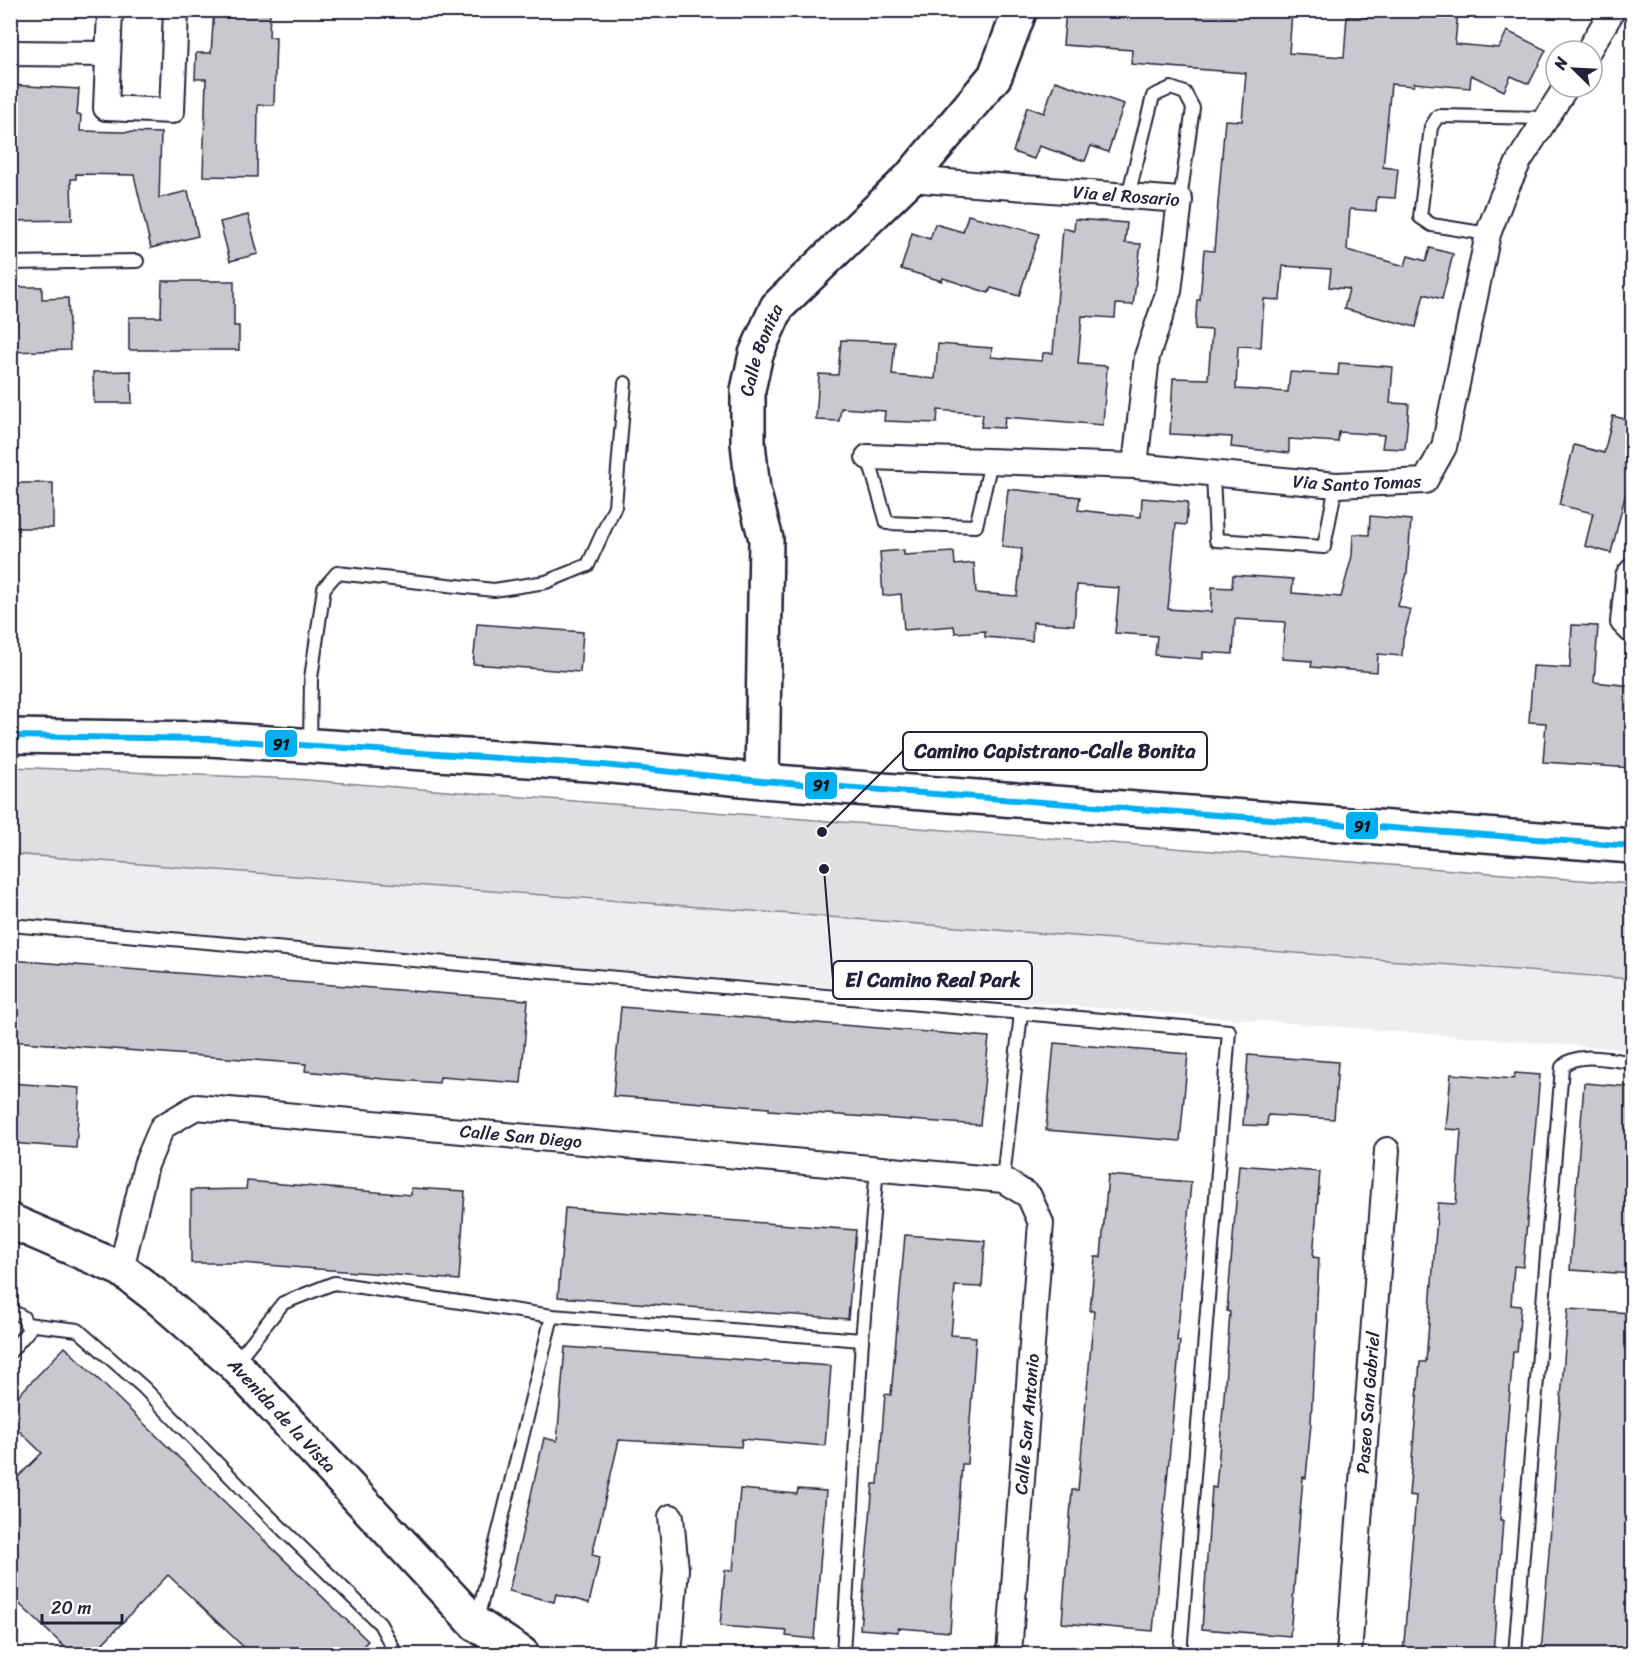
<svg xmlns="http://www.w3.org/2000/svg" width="1643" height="1665" font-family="Sriracha,sans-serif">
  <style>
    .built { fill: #eeeef1 }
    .green { fill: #dfdfe2; stroke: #80808e; stroke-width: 1.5 }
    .building { fill: #c8c8cf; stroke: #22223b; stroke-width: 1.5 }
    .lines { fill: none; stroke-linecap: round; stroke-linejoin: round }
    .lane-casing { stroke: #22223b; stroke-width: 16 }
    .street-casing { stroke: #22223b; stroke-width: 28 }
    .secondary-casing { stroke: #22223b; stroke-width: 38 }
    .lane { stroke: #fff; stroke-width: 12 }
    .street { stroke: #fff; stroke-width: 24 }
    .secondary { stroke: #fff; stroke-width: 33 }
    .bus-1-casing { stroke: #fff; stroke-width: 10 }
    .bus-1 { stroke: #00aff2; stroke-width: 6 }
    .labels { text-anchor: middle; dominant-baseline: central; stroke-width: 6; stroke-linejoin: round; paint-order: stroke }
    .street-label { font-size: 18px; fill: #22223b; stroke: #fff }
    .leader { fill: none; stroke: #22223b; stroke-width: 2 }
    .callout-dot { fill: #22223b; stroke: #fff; stroke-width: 2 }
    .callout { fill: #fff; stroke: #22223b; stroke-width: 2 }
    .callout-label { font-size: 20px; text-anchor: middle; font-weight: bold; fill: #22223b }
    .line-badge { stroke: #fff; stroke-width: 2 }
    .pale-badge-label { font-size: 16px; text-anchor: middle; font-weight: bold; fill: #111 }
  </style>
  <rect width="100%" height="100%" fill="#fff"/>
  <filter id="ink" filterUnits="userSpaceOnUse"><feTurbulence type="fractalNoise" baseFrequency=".0167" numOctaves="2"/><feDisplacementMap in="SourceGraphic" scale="12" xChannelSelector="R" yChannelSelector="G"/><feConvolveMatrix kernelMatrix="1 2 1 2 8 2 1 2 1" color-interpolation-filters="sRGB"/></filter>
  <g filter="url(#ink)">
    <!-- built -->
    <path class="built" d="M10,854L1632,979V1050L11,922Z"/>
    <!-- green -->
    <path class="green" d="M11,767L294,779L1632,884V979L11,854Z"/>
    <!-- building -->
    <g class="building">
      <path d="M214,10H270L269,37H276L274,105H258L257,177L203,176L206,79H195L196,53H211Z"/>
      <path d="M1066,10L1292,12L1289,53L1344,57L1347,16L1377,18L1378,10H1458L1455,44L1499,48L1507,31L1546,50L1529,84L1511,76L1504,91L1471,75L1470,88L1414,83V86L1391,84L1383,167L1398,169L1395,198L1377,197L1376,211L1350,209L1347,250L1405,266L1408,256L1426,261L1430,248L1453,254L1442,299L1424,294L1416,327L1344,309L1349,289L1329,287L1331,269L1283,266L1280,300L1264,299L1261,347L1238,346L1236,389L1288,392L1290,372L1338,375L1339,363L1393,367L1390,403L1409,404L1405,449L1382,448L1384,435L1339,432L1338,442L1289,439V453L1231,447L1232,437L1170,434L1173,378L1208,379L1212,330L1195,329L1197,300H1200L1204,250L1214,251L1225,120L1242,121L1246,73L1131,64L1132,50L1063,45Z"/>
      <path d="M1055,81L1124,104L1108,152L1091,146L1085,161L1039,146L1034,159L1013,152L1027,107L1044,113Z"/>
      <path d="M10,85L79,89L77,115H81L80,131L161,133L159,198L188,191L198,236L151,248L134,175L76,174V179H71L72,220L10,221Z"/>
      <path d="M248,215L258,254L230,261L220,222Z"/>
      <path d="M968,215L1039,234L1019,296L991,288L989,293L943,278L942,281L901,269L912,233L930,239L935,224L963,232Z"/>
      <path d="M1075,219L1127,223L1125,243L1141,244L1133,305L1116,304L1115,318L1082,316L1078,364L1107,366L1103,425L1005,417L1004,428L981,427L983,414L938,410L937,423L884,421L885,411L841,408L839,421L816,420L819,374L838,375L841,340L895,342L892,375L935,379L938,344L992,348L991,357L1042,361L1043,353H1053L1063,228L1074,231Z"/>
      <path d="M162,281H234V326H239V350H129V317H161Z"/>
      <path d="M10,287H42V299L68,298L70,350L10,352Z"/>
      <path d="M131,371L132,403H94L93,372Z"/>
      <path d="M1613,416L1632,421V468L1611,553L1585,546L1593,513L1559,505L1574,445L1604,453Z"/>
      <rect x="10" y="483" width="43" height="45"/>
      <path d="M1008,489L1080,497L1078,510L1141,517L1142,498L1188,502L1186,525L1176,524L1168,609L1211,612L1212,587L1232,588L1233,575L1293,579L1292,593L1341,597L1352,556L1353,534L1369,535L1370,516L1411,520L1407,573L1398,606L1411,610L1403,639L1402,656L1378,654L1377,672L1311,667L1312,661L1282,659L1285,622L1235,619L1233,654L1203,652V659L1155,655L1157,636L1115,633L1119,588L1077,585L1074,625L1033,622L1032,641L985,637V631L955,633L954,626L904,630L901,594L883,596L880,552L904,550V555L954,552L955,565L974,563L976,593L1017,596L1022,549L1002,547Z"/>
      <path d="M477,624L583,632L580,672L473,664Z"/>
      <path d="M1572,625L1598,626L1594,682L1632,686V768L1543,762L1546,723L1529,722L1533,666L1570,668Z"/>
      <path d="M10,960L528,1000L521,1083L440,1077L439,1083L384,1079L305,1071L306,1064L10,1041Z"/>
      <path d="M621,1007L989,1037L980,1125L769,1110V1108L613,1096Z"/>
      <path d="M1054,1043L1188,1054L1180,1141L1046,1130Z"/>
      <path d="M1248,1055L1338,1062L1334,1119L1268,1115L1267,1126L1243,1125Z"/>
      <path d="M1515,1073L1540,1075L1523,1267L1514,1266L1511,1305L1521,1306L1517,1352H1513L1500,1520H1503L1493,1654H1403L1416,1496L1409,1495L1420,1362H1426L1438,1203L1456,1204L1461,1130L1446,1129L1451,1074L1514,1079Z"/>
      <path d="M10,1083L80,1088L76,1148L10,1143Z"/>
      <path d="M1584,1083L1632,1087V1274L1570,1270Z"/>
      <path d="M1239,1165L1320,1172L1313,1257L1319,1258L1311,1423L1306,1478L1303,1477L1290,1636L1202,1629L1212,1487L1216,1488L1224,1397L1230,1312L1227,1311Z"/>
      <path d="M1108,1175L1191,1182L1177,1341H1180L1153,1631L1062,1623L1072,1490H1078L1094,1311H1090L1095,1257H1101Z"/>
      <path d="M247,1181L411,1195V1188L465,1191L459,1280L242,1263H191V1190L246,1189Z"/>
      <path d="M565,1208L856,1230L848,1319L558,1297Z"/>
      <path d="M905,1235L985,1241L982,1287L955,1286L953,1313L951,1335L976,1337L967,1464H962L950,1632L898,1628V1632L860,1629L873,1484H878L885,1394L891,1395Z"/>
      <path d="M1568,1309L1632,1313V1626L1630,1654H1541Z"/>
      <path d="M65,1347L368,1641L355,1654H251L168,1575L102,1644L114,1654H72L10,1595V1485L42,1453L10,1422V1404Z"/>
      <path d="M565,1347L831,1366L825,1446L742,1439L741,1447L619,1440L592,1555L600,1557L589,1603L556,1594L554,1602L509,1591L544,1438L557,1441Z"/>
      <path d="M740,1489L797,1494L798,1489L826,1491L814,1639L786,1636L787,1631L720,1626L725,1570L733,1571Z"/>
    </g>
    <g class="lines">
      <defs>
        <g id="lane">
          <path d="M1128,196L1153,96L1171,88L1185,93L1193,108L1180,200"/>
          <path d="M1488,234L1432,225L1420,217L1431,127L1438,116L1547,118"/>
          <path d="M10,263L137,261"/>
          <path d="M868,457L887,523L976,526L991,462"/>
          <path d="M1213,475L1216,540L1324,547L1336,485"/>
          <path d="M310,745L311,678L324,588L337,573L494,590L546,582L588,565L615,506L625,383"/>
          <path d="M10,925L1229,1031L1180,1654"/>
          <path d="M1003,1180L1021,1013"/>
          <path d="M10,1310L23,1317L29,1330L10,1352"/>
          <path d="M26,1324L78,1330L143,1387L263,1510L380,1624L396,1654"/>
          <path d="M235,1363L283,1303L334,1283L552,1316L862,1340"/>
          <path d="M477,1620L552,1316"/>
          <path d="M843,1654L862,1340L877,1168"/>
          <path d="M1515,1654L1562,1067C1576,1050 1613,1061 1632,1062"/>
        </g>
        <g id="street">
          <path d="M110,10L106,108L172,111L176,10"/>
          <path d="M1588,51L1613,10"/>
          <path d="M10,53L108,54"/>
          <path id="s1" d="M909,179L1180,200L1169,291L1147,356L1135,466"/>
          <path id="s2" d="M868,457L1135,466L1336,485L1425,481L1444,447L1488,234L1502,197L1519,161L1566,87"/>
          <path d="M1632,571L1628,576L1623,622L1632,631"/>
          <path id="s3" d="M121,1269L146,1165L162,1127L196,1107L1003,1180L1029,1196L1041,1223L1009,1654"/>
          <path d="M669,1654L676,1569L671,1517"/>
          <path id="s4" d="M1349,1654L1387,1150"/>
        </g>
        <g id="secondary">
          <path d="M10,736L209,739L603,765L762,781L1632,846"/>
          <path id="s5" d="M762,781L766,539L753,490L748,443V390L756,354L777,307L909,179L995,76L1020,10"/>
          <path id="s6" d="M10,1221L121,1269L161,1300L234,1364L476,1624L522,1654"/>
        </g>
      </defs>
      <!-- lane casing -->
      <use href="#lane" class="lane-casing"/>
      <!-- street casing -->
      <use href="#street" class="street-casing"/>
      <!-- secondary casing -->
      <use href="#secondary" class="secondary-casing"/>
      <!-- lane -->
      <use href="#lane" class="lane"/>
      <!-- street -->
      <use href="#street" class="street"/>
      <!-- secondary -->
      <use href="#secondary" class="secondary"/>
      <defs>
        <path id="bus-1" d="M10,736L209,739L603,765L762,781L1632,846"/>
      </defs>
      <!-- bus-1 casing -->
      <use href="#bus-1" class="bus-1-casing"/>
      <!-- bus-1 -->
      <use href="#bus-1" class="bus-1"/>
    </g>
  </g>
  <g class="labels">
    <!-- street labels -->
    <g class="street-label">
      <text stroke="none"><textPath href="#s1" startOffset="218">Via el Rosario</textPath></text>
      <text stroke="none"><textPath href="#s5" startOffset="435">Calle Bonita</textPath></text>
      <text stroke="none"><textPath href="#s2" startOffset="490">Via Santo Tomas</textPath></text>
      <text stroke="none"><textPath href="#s3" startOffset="514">Calle San Diego</textPath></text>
      <text stroke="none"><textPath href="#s4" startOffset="252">Paseo San Gabriel</textPath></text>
      <text stroke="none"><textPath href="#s6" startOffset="339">Avenida de la Vista</textPath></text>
      <text transform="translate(1027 1424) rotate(-85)">Calle San Antonio</text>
    </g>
  </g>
  <!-- callouts -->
  <path class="leader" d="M822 832L903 751M824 869L833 980"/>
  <g class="callout-dot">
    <circle cx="822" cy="832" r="6"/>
    <circle cx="824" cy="869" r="6"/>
  </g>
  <g class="callout">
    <rect x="903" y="732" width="304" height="38" rx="6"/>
    <rect x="833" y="961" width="199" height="38" rx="6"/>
  </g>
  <g class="callout-label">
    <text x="1055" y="758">Camino Capistrano-Calle Bonita</text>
    <text x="933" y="987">El Camino Real Park</text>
  </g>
  <g class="line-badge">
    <rect x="264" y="729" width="34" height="29" rx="6" fill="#00aff2"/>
    <rect x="804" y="771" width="34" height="29" rx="6" fill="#00aff2"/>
    <rect x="1345" y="811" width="34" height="29" rx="6" fill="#00aff2"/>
  </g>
  <g class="pale-badge-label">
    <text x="281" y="750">91</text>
    <text x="821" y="791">91</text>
    <text x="1362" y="832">91</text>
  </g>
  <!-- margin -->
  <rect width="1643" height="1665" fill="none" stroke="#fff" stroke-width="36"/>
  <rect x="18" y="18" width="1607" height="1629" fill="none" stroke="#22223b" stroke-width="2" filter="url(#ink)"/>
  <!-- north arrow -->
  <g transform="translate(1574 69) rotate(294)"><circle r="28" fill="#ffffff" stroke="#a7a7b1" stroke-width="1.5"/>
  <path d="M0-4.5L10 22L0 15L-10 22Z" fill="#22223b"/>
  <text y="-9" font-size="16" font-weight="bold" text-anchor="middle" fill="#22223b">N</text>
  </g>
  <!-- scale -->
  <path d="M42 1614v9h80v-9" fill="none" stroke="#22223b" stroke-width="3"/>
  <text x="51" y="1614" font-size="18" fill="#22223b" stroke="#ffffff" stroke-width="4.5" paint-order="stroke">20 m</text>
</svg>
